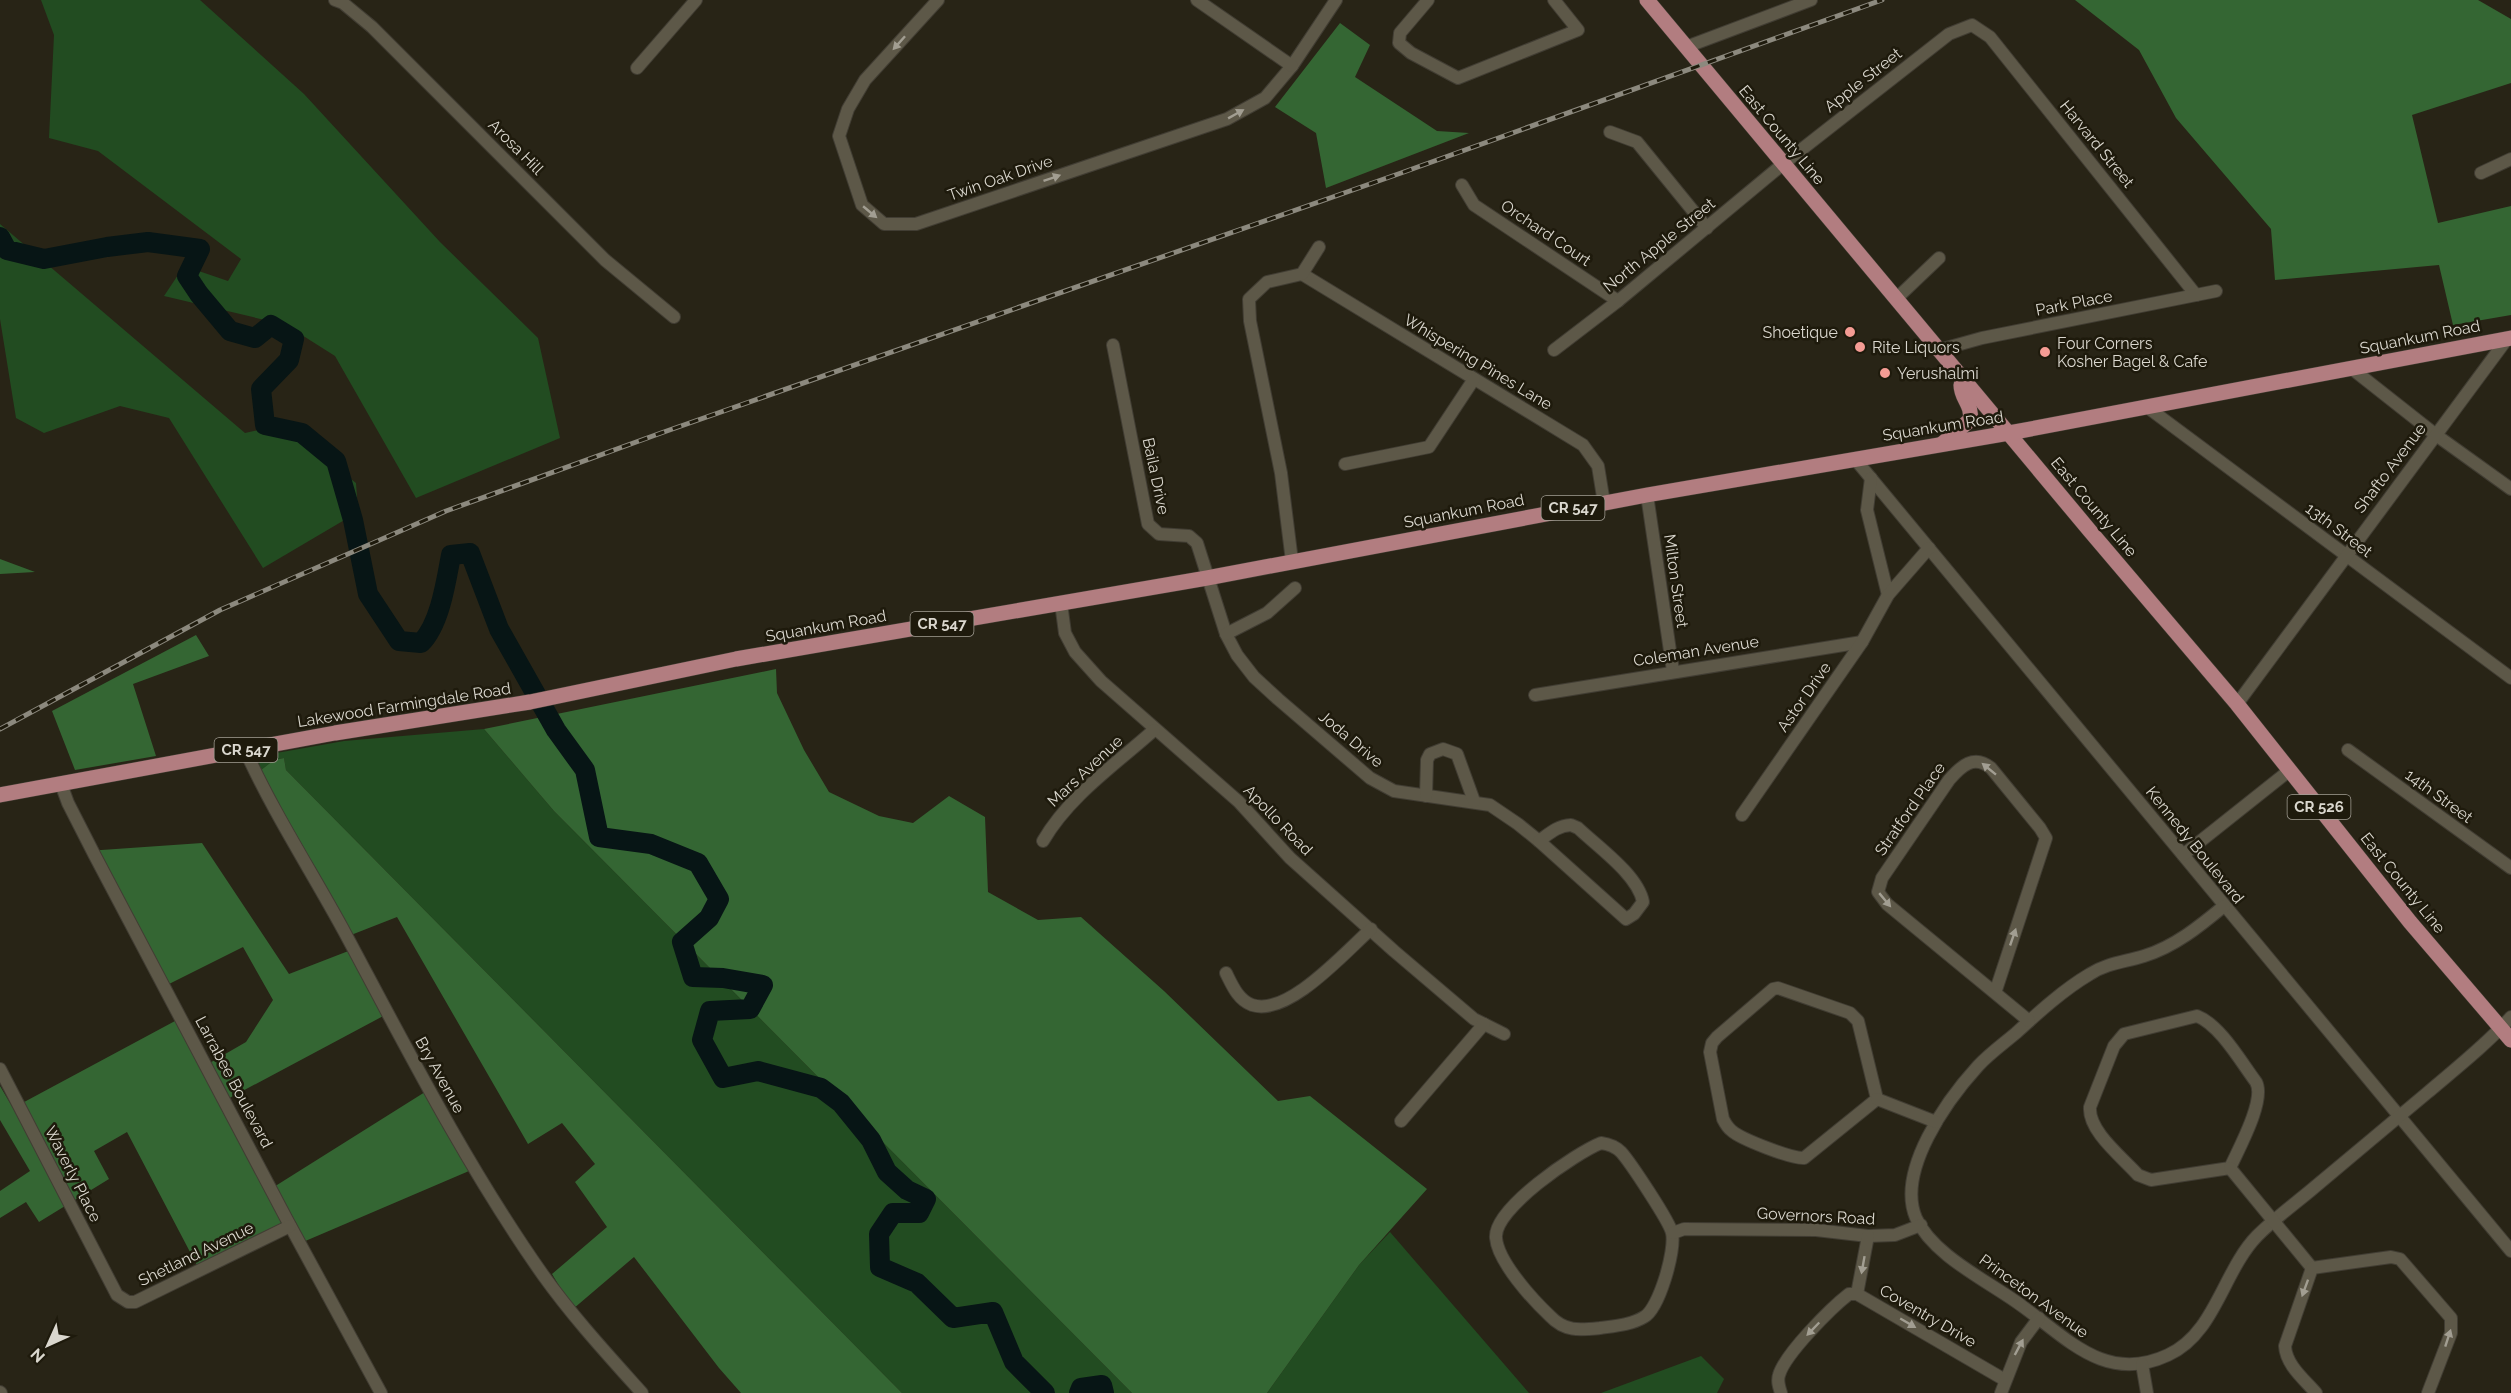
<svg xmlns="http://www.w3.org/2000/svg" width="2511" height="1393" font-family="Raleway,sans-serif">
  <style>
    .green { fill: #224c21 }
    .forest { fill: #346633 }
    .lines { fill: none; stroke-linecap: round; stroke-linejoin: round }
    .river { stroke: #071515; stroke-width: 20 }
    .minor-casing { stroke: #413d33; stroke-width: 14 }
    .major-casing { stroke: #413d33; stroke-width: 16 }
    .minor { stroke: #5d5848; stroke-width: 12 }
    .major { stroke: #b27d80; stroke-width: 15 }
    .rail-casing { stroke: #8c897e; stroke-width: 5 }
    .rail { stroke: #1e1a0c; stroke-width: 3; stroke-dasharray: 9; stroke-linecap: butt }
    .oneway { fill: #a29e92 }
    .poi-dot { fill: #f59c94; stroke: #1e1a0c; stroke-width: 2 }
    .labels { text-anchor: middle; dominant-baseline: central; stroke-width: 5; stroke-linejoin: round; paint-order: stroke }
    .shield { fill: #1e1a0c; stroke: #a29e94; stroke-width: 1.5 }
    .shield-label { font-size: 15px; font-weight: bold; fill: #dad7ce }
    .street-label { font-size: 16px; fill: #dad7ce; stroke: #1e1a0c }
    .poi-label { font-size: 16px; fill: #dad7ce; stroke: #1e1a0c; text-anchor: start }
  </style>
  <rect width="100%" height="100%" fill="#282416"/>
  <!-- green -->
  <g class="green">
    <path d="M41,0H200L304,94L440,242L538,338L560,438L416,498L335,356L286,325L164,296L184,266L228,281L241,259L98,151L49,138L54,35Z"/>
    <path d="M0,224L245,433L282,425L356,483L358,512L263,568L169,418L120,406L44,433L16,418L0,319Z"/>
    <path d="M484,729L554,811L1132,1393H902L286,770L284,758L274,760L261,770L259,763L265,755L344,741Z"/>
    <path d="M1390,1232L1529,1393H1267L1359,1265Z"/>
    <path d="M1701,1356L1724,1379L1717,1393H1601Z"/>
  </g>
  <!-- forest -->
  <g class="forest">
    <path d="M2075,0H2478L2511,19V83L2412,115L2438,223L2511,206V315L2453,325L2439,265L2275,280L2271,229L2176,118L2139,50Z"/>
    <path d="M1340,23L1370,45L1355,77L1437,131L1469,133L1326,188L1316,133L1275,107Z"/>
    <path d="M0,559L35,572L0,574Z"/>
    <path d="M196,635L209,656L133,684L156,756L75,770L52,711Z"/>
    <path d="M776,669L777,693L804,750L829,792L879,816L913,823L949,796L985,817L988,892L1038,920L1081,917L1164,991L1278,1101L1310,1096L1427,1189L1359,1265L1267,1393H1132L554,811L484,729Z"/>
    <path d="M284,758L286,770L902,1393H741L719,1368L634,1257L573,1309L552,1274L607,1227L575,1182L595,1164L562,1123L528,1144L397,917L351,935L270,793L261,770L274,760Z"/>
    <path d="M202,843L289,974L351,950L387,1014L220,1103L269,1190L425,1092L469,1171L296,1245L286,1226L200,1271L127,1132L94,1151L109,1179L39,1222L26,1202L0,1218V1191L30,1171L0,1120V1086L13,1108L175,1021L201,1068L246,1042L273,1000L243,947L163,987L87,851Z"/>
  </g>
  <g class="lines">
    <!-- river -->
    <g class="river">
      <path d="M0,237L7,250L44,259L107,247L148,242L200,249L187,276L199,294L230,331L255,338L271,325L294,339L289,360L261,389L265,425L302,433L336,461L353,520L368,594L399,641L421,643C440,624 446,582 451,555L470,553L499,629L556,730L585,770L599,837L651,844L698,863L719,899L709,918L682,942L693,977L723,978L763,985L750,1009L710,1011L702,1040L723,1078L758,1071L821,1088L841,1103L871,1140L887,1172L907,1190L926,1199L919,1213H893L879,1234L880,1267L917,1283L953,1318L993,1312L1014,1362L1045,1393"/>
      <path d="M1079,1393L1081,1388L1102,1385L1104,1393"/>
    </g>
    <defs>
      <g id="minor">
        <path d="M335,0L343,3L372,27L605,260L674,317"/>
        <path d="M938,0L865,80L848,109L839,136L862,205L884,224H916L1227,119L1265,98L1292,66L1336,0"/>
        <path d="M1197,0L1292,66"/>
        <path d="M1428,0L1400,33L1399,43L1411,53L1458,78L1578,30L1554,0"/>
        <path d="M1686,47L1811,0"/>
        <path d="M637,68L696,0"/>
        <path d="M1610,132L1637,142L1707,228"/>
        <path d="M2481,173L2511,159"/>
        <path d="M1462,185L1474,205L1618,301"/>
        <path d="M1302,274L1583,445L1598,466L1604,503"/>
        <path d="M1897,298L1939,258"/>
        <path d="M1113,345L1148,524L1159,534L1189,536L1197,543L1226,634L1237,655L1254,677L1278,699L1370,778L1394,791L1490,805L1518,824L1539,841"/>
        <path d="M1554,350L1618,301L1783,164L1949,34L1972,25L1990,37L2196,295"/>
        <path d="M1939,350L1982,338L2216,291"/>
        <path d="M2351,368L2436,435L2511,489"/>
        <path d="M2147,407L2511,678"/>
        <path d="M1855,459L2511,1251"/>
        <path d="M1345,464L1429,447L1474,379"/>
        <path d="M1871,478L1867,510L1888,595"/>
        <path d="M1647,495L1673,671"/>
        <path d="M1292,561L1281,473L1250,321L1249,299L1267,282L1302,274L1319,247"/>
        <path d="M1061,603L1065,633L1075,652L1101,681L1239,802L1290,858L1394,951L1474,1019L1504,1034"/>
        <path d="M1226,634L1267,613L1295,588"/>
        <path d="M1535,695L1862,642"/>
        <path d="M2237,704L2507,339"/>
        <path d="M245,750C274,814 312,872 345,933C407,1049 467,1167 543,1275C573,1317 608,1355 642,1393"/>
        <path d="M2348,750L2511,868"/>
        <path d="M61,784L68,803L94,854L286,1218L381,1393"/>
        <path d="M1426,796L1427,760L1430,754L1443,749L1457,754L1474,801"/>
        <path d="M1742,815L1862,642L1888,595L1929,548"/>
        <path d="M1571,825L1578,828C1598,847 1638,875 1643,902L1634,914L1626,919L1539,841C1550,833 1557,826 1571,825Z"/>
        <path d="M1043,841C1069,796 1116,764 1154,730"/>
        <path d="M2183,855L2290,770"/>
        <path d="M2224,906C2200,926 2174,947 2144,956C2125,962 2107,963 2090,974C2063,990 2039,1012 2016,1033C2003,1044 1989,1054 1978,1066C1947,1100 1896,1171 1916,1218C1933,1256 1990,1282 2022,1306C2068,1339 2106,1384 2168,1355C2215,1334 2223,1271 2257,1236C2273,1220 2293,1205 2310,1191C2349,1158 2388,1126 2427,1093C2455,1069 2486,1045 2511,1017"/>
        <path d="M1226,973C1232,985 1238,1000 1252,1005C1288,1017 1345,952 1371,929"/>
        <path d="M1778,988L1850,1013L1858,1021L1877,1099L1804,1158C1792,1159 1741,1139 1732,1131C1728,1128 1725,1123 1723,1119L1710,1052L1712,1043L1717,1037L1773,989Z"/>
        <path d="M1995,993L2046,838L2040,828L1991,768C1974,754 1961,766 1949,780L1882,878L1878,892L1887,904L2029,1021"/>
        <path d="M2197,1016C2220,1025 2241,1062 2256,1082C2266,1100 2238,1150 2230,1168L2151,1180L2138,1175C2122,1157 2088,1131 2090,1107L2114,1046L2124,1034Z"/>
        <path d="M0,1069L117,1295L128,1302H135L290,1226"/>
        <path d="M1877,1099L1936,1122"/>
        <path d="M1401,1121L1484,1024"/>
        <path d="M1601,1143C1608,1144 1616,1147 1621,1152C1630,1162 1670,1222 1672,1233C1676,1250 1659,1309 1644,1317C1631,1325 1614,1326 1600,1328C1580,1330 1565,1332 1550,1316C1533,1300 1498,1262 1496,1238C1493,1209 1576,1153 1601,1143Z"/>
        <path d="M2230,1168L2312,1268"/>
        <path d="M1673,1233L1684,1229L1816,1230L1868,1236L1895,1235L1921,1225"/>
        <path d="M1857,1294L1868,1236"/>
        <path d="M2142,1364L2147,1393"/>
        <path d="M0,1392L1,1393"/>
        <path d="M1781,1393C1779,1387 1777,1381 1779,1375C1785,1354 1831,1308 1849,1294H1857L2005,1380"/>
        <path d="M2001,1393L2021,1342L2039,1318"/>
        <path d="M2316,1393C2304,1379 2286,1365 2285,1346L2312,1268L2391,1257L2400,1259L2451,1318V1333L2428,1393"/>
      </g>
      <g id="major">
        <path d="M1647,0L2090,531L2237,704L2410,922L2511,1040"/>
        <path d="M1942,444L1970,420C1973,405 1961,399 1961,385"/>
        <path d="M0,795L335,733L530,702L736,659L1207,578L1647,495L2009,433L2511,338"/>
      </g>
    </defs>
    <!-- minor casing -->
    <use href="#minor" class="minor-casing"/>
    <!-- major casing -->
    <use href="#major" class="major-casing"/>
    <!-- minor -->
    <use href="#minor" class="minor"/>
    <!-- major -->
    <use href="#major" class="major"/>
    <defs>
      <path id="rail" d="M0,729L220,610L446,511L661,433L1401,173L1882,0"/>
    </defs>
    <!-- rail casing -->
    <use href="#rail" class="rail-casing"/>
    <!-- rail -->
    <use href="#rail" class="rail"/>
  </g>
  <!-- one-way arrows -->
  <defs><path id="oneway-solid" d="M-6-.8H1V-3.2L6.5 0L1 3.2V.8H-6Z" transform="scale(1.5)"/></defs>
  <g class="oneway">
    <use href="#oneway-solid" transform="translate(899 43) rotate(132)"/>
    <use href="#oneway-solid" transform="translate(1236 114) rotate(-29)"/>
    <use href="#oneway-solid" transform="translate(1052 178) rotate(-19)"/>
    <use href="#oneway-solid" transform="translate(870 212) rotate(40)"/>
    <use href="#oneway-solid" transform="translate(1989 769) rotate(-141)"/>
    <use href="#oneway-solid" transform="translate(1885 900) rotate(50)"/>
    <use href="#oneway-solid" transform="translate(2013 937) rotate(-71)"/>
    <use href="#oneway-solid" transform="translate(1863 1265) rotate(100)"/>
    <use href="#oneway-solid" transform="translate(2305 1288) rotate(110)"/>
    <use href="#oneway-solid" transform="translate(1908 1323) rotate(30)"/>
    <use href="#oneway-solid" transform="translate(1813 1329) rotate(134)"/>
    <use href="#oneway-solid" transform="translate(2448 1338) rotate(-72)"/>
    <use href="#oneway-solid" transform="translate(2019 1347) rotate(-62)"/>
  </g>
  <!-- markers -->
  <g class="poi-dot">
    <circle cx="1850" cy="332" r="6"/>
    <circle cx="1860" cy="347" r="6"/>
    <circle cx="2045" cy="352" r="6"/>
    <circle cx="1885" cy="373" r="6"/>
  </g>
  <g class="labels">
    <!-- shield labels -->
    <g class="shield">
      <rect x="1541.5" y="496" width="63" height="24" rx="4.5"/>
      <rect x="910.5" y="612" width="63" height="24" rx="4.5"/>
      <rect x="214.5" y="738" width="63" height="24" rx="4.5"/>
      <rect x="2287.5" y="795" width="63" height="24" rx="4.5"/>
    </g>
    <g class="shield-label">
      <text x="1573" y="508">CR 547</text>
      <text x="942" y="624">CR 547</text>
      <text x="246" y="750">CR 547</text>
      <text x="2319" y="807">CR 526</text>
    </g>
    <!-- street labels -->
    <g class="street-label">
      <text transform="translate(1863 80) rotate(-38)">Apple Street</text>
      <text transform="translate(1782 135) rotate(50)">East County Line</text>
      <text transform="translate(2097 144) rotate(51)">Harvard Street</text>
      <text transform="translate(516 147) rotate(45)">Arosa Hill</text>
      <text transform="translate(1000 178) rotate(-19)">Twin Oak Drive</text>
      <text transform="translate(1546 233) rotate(34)">Orchard Court</text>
      <text transform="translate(1659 245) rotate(-39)">North Apple Street</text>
      <text transform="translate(2074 303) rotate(-11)">Park Place</text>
      <text transform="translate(2420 337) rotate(-11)">Squankum Road</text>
      <text transform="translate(1478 362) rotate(31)">Whispering Pines Lane</text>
      <text transform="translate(1943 426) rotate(-9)">Squankum Road</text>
      <text transform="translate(2390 468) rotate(-53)">Shafto Avenue</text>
      <text transform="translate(1156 476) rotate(78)">Baila Drive</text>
      <text transform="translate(2094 507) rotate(50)">East County Line</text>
      <text transform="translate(1464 511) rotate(-11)">Squankum Road</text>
      <text transform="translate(2339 530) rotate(37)">13th Street</text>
      <text transform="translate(1676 581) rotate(82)">Milton Street</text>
      <text transform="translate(826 626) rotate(-10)">Squankum Road</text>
      <text transform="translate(1696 651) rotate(-9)">Coleman Avenue</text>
      <text transform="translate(1804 697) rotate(-55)">Astor Drive</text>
      <text transform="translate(404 705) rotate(-9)">Lakewood Farmingdale Road</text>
      <text transform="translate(1351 739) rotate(40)">Joda Drive</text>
      <text transform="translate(1085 771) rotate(-43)">Mars Avenue</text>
      <text transform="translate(2439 796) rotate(36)">14th Street</text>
      <text transform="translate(1910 809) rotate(-55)">Stratford Place</text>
      <text transform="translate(1278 820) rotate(46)">Apollo Road</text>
      <text transform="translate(2195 845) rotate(51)">Kennedy Boulevard</text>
      <text transform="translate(2403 883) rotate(51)">East County Line</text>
      <text transform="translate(440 1075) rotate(61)">Bry Avenue</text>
      <text transform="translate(234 1082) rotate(62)">Larrabee Boulevard</text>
      <text transform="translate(73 1174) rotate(63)">Waverly Place</text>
      <text transform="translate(1816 1216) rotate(3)">Governors Road</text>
      <text transform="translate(196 1254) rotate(-26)">Shetland Avenue</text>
      <text transform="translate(2034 1296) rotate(36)">Princeton Avenue</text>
      <text transform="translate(1928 1316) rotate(30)">Coventry Drive</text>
    </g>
    <!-- poi labels -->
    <g class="poi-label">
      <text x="1838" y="332" text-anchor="end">Shoetique</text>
      <text x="2057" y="343">Four Corners<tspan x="2057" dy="18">Kosher Bagel &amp; Cafe</tspan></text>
      <text x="1872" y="347">Rite Liquors</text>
      <text x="1897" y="373">Yerushalmi</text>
    </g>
  </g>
  <!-- north arrow -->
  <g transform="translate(48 1345) rotate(225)" stroke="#1e1a0c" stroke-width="4.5" paint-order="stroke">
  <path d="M0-4.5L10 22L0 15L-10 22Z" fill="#dad7ce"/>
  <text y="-9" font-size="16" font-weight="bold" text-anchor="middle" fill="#dad7ce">N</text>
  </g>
</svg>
